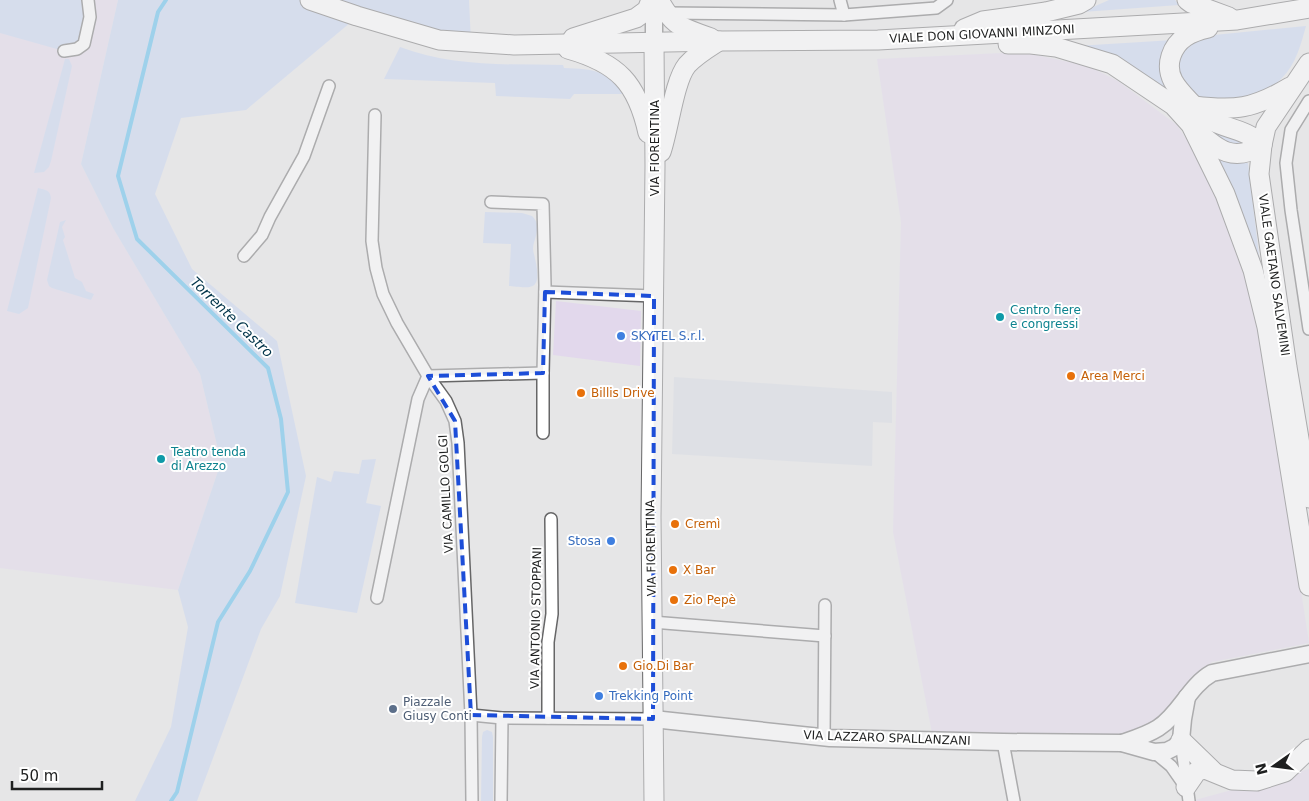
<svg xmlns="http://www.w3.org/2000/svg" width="1309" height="801" font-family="'DejaVu Sans',sans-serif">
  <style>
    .commercial { fill: #e2d8ec }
    .built { fill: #d6dae2 }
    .green { fill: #c4d3f2 }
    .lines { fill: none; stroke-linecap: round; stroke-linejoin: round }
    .stream { stroke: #47b9ef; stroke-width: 4 }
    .street-casing { stroke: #666667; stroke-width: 14 }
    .secondary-casing { stroke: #666667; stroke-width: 19 }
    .primary-casing { stroke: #666667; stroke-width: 21 }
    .street { stroke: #fff; stroke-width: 11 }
    .secondary { stroke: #fff; stroke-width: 16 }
    .primary { stroke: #fff; stroke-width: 19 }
    .marked { fill: none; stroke: #1d4ed8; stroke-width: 4; stroke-dasharray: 10 6; stroke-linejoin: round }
    .culture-dot { fill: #0f9aa8; stroke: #fff; stroke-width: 2 }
    .shop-dot { fill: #3f7fe0; stroke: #fff; stroke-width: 2 }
    .food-dot { fill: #e8710a; stroke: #fff; stroke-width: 2 }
    .service-dot { fill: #5c6f8a; stroke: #fff; stroke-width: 2 }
    .labels { text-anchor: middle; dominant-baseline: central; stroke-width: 4; stroke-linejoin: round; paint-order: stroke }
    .street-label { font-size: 12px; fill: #1f2020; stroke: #fff }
    .culture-label { font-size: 12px; fill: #0d838f; stroke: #fff; text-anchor: start }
    .shop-label { font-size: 12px; fill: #366cbe; stroke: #fff; text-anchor: start }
    .food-label { font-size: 12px; fill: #c56008; stroke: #fff; text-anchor: start }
    .service-label { font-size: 12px; fill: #4e5e75; stroke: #fff; text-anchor: start }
    .water-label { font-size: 14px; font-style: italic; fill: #003349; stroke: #fff }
  </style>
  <rect width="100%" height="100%" fill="#e6e6e7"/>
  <!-- commercial -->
  <g class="commercial">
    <path d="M0,0H118L81,164L113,228L200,374L221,462L178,590L0,568Z"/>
    <path d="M1022,52L1088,66L1118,81L1177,125L1199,159L1225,216L1247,282L1266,361L1309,643L1212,662L1191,679L1155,723L1136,734L1115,736L932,733L893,532L901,222L877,59Z"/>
    <path d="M556,301L641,311L640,366L553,355Z"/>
    <path d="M1309,769V801H1196L1195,800Z"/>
  </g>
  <!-- built -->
  <path class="built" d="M674,377L892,392V423L873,422L872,466L672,454Z"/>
  <!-- green -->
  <g class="green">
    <path d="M0,0H88L84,44L64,51L0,33Z"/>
    <path d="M118,0H469L471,42L357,17L246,110L181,118L155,194L192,269L277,341L306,476L280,596L261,629L197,801H135L171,727L188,627L178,590L221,462L200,374L113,228L81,164Z"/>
    <path d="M1109,0H1175L1179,5L1082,12Z"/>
    <path d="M1306,26C1301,44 1296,64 1282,78C1260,101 1215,112 1188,89C1184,86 1181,79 1177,74L1180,54L1194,41L1204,36Z"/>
    <path d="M1174,40L1163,72L1250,146L1224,144L1076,46Z"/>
    <path d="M400,47C452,67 508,64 563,65L564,68C595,69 606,71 628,94H574L570,99L496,96L495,83L384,79Z"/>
    <path d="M65,59H69L72,66L51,161L49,167L44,172L34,173Z"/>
    <path d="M1211,157L1248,163L1261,272Z"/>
    <path d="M38,188C46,190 50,190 51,198L28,308L19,314L7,311Z"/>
    <path d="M485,212L522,213L532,216C535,219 537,222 537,226C538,235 533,241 533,249C534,257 541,276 535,284C531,290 515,286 509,286L511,244L483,243Z"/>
    <path d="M66,220L62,227L65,237L63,240L75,278L82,282L86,291L94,294L91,300L52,288L49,286L47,280L60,222Z"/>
    <path d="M376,459L366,503L381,506L357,613L295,603L317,477L331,482L334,471L359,474L362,460Z"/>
    <path d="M487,730L492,732L493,737V801H481L482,737L483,732Z"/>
  </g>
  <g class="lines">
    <!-- stream -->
    <path class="stream" d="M166,0L158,12L118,176L137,239L268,368L281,419L288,492L250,571L218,622L177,792L171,801"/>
    <defs>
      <g id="street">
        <path d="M840,0L844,15"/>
        <path d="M667,13L844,15L936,8L947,0"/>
        <path d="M64,51L77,49L84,44L90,17L88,0"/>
        <path d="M1309,101L1291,130L1286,163L1291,210L1309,329"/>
        <path d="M375,115L372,241L376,268L383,294L397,323L428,376L446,401L455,421L458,443L471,715L472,801"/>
        <path d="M491,202L543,204L545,285L543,373V433"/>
        <path d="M244,256L262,235L270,217L304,156L329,86"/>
        <path d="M545,292L654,296"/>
        <path d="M377,598L418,399L428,376L543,373"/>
        <path d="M652,622L825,636"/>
        <path d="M471,715L502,718L653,719"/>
        <path d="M548,718V642L552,614L551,519"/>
        <path d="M824,737L825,605"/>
        <path d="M1181,741L1189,801"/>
        <path d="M1003,742L1014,801"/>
        <path d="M1154,752L1171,766L1185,786"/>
        <path d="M501,801L502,718"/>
      </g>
      <g id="secondary">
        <path d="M654,0V43"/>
        <path d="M653,719L830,738L1003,742L1122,743L1154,752L1167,751L1175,747L1181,740"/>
        <path d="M1181,740L1183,719L1187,697"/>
        <path d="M1122,743C1134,739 1147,735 1158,728C1180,714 1189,686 1212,673L1309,654"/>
      </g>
      <g id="primary">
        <path d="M310,0L357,16L439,40L514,45L719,41L878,40L1237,20L1309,8"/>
        <path d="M659,0C674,28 682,27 711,38"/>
        <path d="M1187,0L1191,3L1229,17"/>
        <path d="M1208,28C1191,32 1177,38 1171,56C1164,78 1180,91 1194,106C1197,109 1200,114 1204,117C1223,129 1246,128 1262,145"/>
        <path d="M964,29L983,21L1046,12L1079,4L1086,0"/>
        <path d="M573,38L636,18L647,10L651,0"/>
        <path d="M654,43L655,166L651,517L654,801"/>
        <path d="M1008,44H1031L1056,47L1112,64L1173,105L1191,125L1225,194L1253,270L1267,327L1309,586"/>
        <path d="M568,49C618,63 637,83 648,133"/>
        <path d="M1309,63L1266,127L1262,145L1259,174L1287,367L1309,498"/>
        <path d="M1194,106C1235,111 1253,109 1290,87"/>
        <path d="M1197,131C1218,150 1234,163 1262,145"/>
        <path d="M661,152C669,129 674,81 687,65C696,55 708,48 719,41"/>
        <path d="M1181,740L1213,771"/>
        <path d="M1186,787L1197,771L1205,769L1232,780L1257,781L1285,772L1309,749"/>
      </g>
    </defs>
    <!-- street casing -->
    <use href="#street" class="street-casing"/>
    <!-- secondary casing -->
    <use href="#secondary" class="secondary-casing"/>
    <!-- primary casing -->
    <use href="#primary" class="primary-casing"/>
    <!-- street -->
    <use href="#street" class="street"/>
    <!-- secondary -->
    <use href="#secondary" class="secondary"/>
    <!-- primary -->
    <use href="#primary" class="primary"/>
  </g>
  <!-- marked area -->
  <path d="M0 0H1309V801H0ZM545,292L654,296L653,719L471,715L455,421L428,376L543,373Z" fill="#e6e6e7" fill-opacity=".55" fill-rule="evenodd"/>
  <path class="marked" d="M545,292L654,296L653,719L471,715L455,421L428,376L543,373Z"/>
  <!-- markers -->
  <g class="culture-dot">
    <circle cx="1000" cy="317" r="5"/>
    <circle cx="161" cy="459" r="5"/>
  </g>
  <g class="shop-dot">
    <circle cx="621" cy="336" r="5"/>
    <circle cx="611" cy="541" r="5"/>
    <circle cx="599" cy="696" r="5"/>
  </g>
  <g class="food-dot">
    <circle cx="1071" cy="376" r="5"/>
    <circle cx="581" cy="393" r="5"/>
    <circle cx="675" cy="524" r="5"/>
    <circle cx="673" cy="570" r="5"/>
    <circle cx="674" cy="600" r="5"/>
    <circle cx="623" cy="666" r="5"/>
  </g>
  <circle class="service-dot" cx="393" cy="709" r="5"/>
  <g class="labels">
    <!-- street labels -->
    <g class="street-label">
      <text transform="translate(982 34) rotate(-3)">VIALE DON GIOVANNI MINZONI</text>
      <text transform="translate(655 148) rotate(-90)">VIA FIORENTINA</text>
      <text transform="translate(1274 275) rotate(82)">VIALE GAETANO SALVEMINI</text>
      <text transform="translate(446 494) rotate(-93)">VIA CAMILLO GOLGI</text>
      <text transform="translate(651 548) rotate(-91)">VIA FIORENTINA</text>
      <text transform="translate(536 618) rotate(-89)">VIA ANTONIO STOPPANI</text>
      <text transform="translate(887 738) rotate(2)">VIA LAZZARO SPALLANZANI</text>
    </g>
    <!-- culture labels -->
    <g class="culture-label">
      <text x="1010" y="310">Centro fiere<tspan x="1010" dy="14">e congressi</tspan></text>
      <text x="171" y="452">Teatro tenda<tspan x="171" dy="14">di Arezzo</tspan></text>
    </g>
    <!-- shop labels -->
    <g class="shop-label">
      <text x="631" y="336">SKYTEL S.r.l.</text>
      <text x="601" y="541" text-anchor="end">Stosa</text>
      <text x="609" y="696">Trekking Point</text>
    </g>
    <!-- food labels -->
    <g class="food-label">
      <text x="1081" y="376">Area Merci</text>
      <text x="591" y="393">Billis Drive</text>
      <text x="685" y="524">Cremì</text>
      <text x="683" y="570">X Bar</text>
      <text x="684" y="600">Zio Pepè</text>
      <text x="633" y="666">Gio.Di Bar</text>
    </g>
    <!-- service labels -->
    <g class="service-label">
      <text x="403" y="702">Piazzale<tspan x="403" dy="14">Giusy Conti</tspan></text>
    </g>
    <!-- water labels -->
    <g class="water-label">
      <text transform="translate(232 317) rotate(44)">Torrente Castro</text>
    </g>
  </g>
  <!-- north arrow -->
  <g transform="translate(1274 766) rotate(256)" stroke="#ffffff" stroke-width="4" paint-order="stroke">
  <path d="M0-4L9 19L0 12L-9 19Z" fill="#1f2020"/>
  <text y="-8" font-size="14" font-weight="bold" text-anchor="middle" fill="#1f2020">N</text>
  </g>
  <!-- scale -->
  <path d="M12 781v8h90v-8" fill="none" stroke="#1f2020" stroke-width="2.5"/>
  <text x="20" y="781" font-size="15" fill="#1f2020" stroke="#ffffff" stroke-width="4" paint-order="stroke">50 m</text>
</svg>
